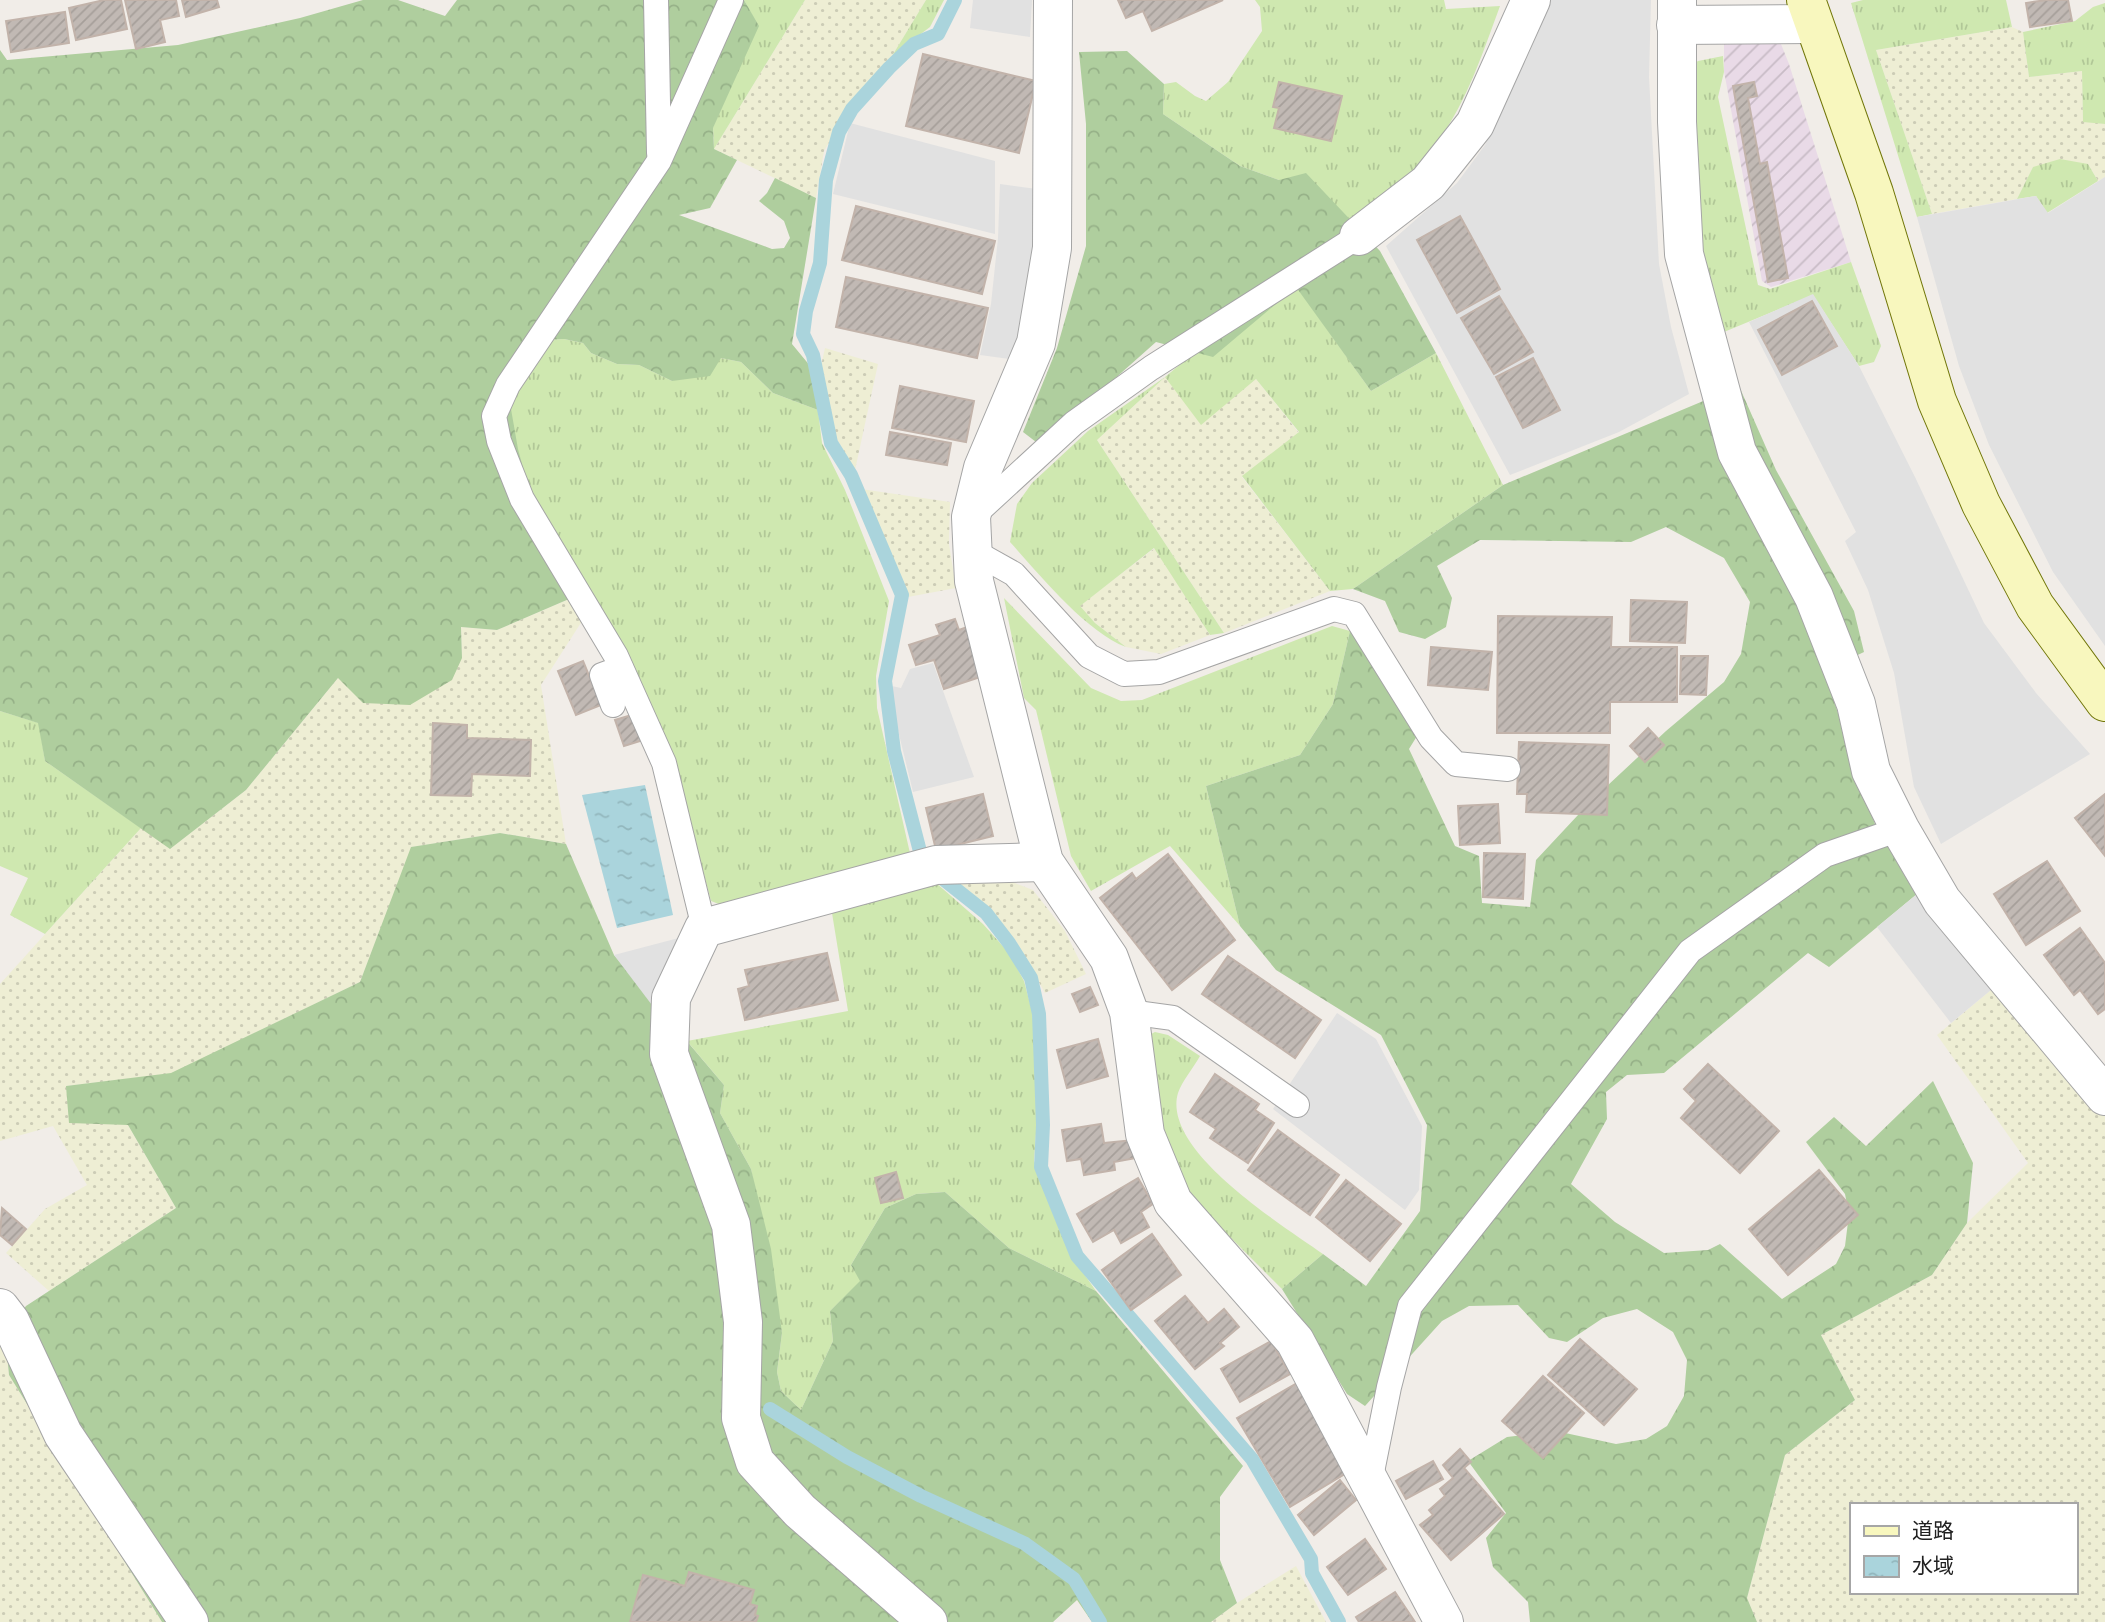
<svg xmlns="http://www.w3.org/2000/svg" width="2105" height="1622" font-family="'Work Sans','Noto Sans JP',sans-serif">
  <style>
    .industrial { fill: url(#industrial-furrows) }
    .farmland { fill: url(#farmland-dots); fill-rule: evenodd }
    .grass { fill: url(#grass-tufts) }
    .forest { fill: url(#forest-crowns) }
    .parking { fill: #e1e1e1 }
    .water { fill: url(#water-ripples) }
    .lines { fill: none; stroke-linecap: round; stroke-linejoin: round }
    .stream { stroke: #aad4dc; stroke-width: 14 }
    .building { fill: url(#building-hatch); stroke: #c2b3aa; stroke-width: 2 }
    .lane-casing { stroke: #a5a5a5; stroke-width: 26 }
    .street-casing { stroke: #a5a5a5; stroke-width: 40 }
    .secondary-casing { stroke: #717609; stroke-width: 40 }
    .lane { stroke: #fff; stroke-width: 24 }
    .street { stroke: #fff; stroke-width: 38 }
    .secondary { stroke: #f8f7be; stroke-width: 38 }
  </style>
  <defs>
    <pattern id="industrial-furrows" width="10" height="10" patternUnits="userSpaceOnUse" patternTransform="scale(1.75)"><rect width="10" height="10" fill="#e9dae7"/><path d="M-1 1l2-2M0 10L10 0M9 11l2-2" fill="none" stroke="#c8bbc6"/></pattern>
    <pattern id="farmland-dots" width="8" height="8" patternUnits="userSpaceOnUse" patternTransform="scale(1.75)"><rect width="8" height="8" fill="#eeeed4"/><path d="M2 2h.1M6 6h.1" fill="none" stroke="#ccccb6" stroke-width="1.8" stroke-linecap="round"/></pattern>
    <pattern id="grass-tufts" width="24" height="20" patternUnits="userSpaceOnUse" patternTransform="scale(1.75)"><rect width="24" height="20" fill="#cfe8b0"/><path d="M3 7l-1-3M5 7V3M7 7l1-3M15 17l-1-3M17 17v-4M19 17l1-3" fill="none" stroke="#b1c797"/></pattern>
    <pattern id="forest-crowns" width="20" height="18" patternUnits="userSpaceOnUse" patternTransform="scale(1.75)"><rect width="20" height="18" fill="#afce9e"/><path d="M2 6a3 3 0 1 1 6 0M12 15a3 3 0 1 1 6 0" fill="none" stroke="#96b188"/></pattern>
    <pattern id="water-ripples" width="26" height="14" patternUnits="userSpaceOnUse" patternTransform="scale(1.75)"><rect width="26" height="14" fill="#aad4dc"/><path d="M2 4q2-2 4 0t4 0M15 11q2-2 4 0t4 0" fill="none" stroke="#92b6bc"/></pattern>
    <pattern id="building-hatch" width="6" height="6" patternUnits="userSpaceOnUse" patternTransform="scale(1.75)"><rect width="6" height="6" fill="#c1b9b4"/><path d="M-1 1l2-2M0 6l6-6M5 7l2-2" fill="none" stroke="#a69f9a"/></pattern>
  </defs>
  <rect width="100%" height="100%" fill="#f1ede8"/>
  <!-- industrial -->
  <path class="industrial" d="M1724,44H1781L1789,64L1851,262L1771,287L1762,281L1724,71Z"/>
  <!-- farmland -->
  <g class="farmland">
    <path d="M805,0H926L892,56L850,107L824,151L816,198L714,149Z"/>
    <path d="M2012,27L2023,32L2029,77L2082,71L2083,121L2105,124V177L2098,181L2088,164L2033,167L2017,199L1932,214L1876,50Z"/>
    <path d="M825,348L878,364L855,470L835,436L829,422L825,387L820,370Z"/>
    <path d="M1165,377L1256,379L1299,433L1242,477L1330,591L1224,633L1097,440Z"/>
    <path d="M861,489L950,502L949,544L956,588L908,597Z"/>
    <path d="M1155,548L1210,635L1161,654L1126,647L1095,623L1079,606Z"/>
    <path d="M574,597L584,618L541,685L566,844L500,833L412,847L360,982L171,1074L66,1086L128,1125L176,1208L49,1291L6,1253L45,1209L87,1185L53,1126L0,1141V984L141,828L171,848L246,790L338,678L462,658L461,627L497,630Z"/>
    <path d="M950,878L1007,880L1033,890L1065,931L1086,974L1045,993L1016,941L990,911Z"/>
    <path d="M1997,985L2105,1116V1622H1757L1747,1598L1785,1455L1855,1400L1821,1335L1932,1275L1967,1223L2028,1163L1937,1035ZM1851,1505H2075V1592H1851Z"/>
    <path d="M0,1328L5,1333L9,1375L162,1622H0Z"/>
    <path d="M1296,1566L1326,1622H1211L1237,1603Z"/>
  </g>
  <!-- grass -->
  <g class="grass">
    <path d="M744,0H805L714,149L713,127L758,26Z"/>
    <path d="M926,0H944L930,27L892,56Z"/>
    <path d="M1255,0H1444L1446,9L1500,6C1483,52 1468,99 1439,140C1417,172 1383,197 1353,222L1279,180L1240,166L1163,114L1164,84L1176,82L1195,96L1206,101L1228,82L1262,31L1260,7Z"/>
    <path d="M1863,0H2006L2012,27L1876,50L1932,214L1917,217L1851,3Z"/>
    <path d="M2105,3V124L2083,122L2082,71L2029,77L2023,32L2075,21L2093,7Z"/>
    <path d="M1723,56L1724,72L1718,97L1758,285L1770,289L1851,262L1881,346L1874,362L1859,366L1813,295L1724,332L1703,268L1685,70L1698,61Z"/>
    <path d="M2060,159L2088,164L2098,181L2047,213L2036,196L2017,199L2033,167Z"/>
    <path d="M1297,287L1371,391L1436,353L1503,485L1353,589L1330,591L1242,476L1299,432L1256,379L1201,425L1165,377L1097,440L1224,633L1210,635L1154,548L1080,606L1095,623L1126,647C1085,631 1040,575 1010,542L1017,504L1032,483L1088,431L1165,377L1195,352Z"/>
    <path d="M564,339L583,343L591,353L617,364L639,365L672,381L721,358L741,362L773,393L818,410L822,443L845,490L889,601L876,676L877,708L912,862L729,908L711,901L674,763L530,494C525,474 509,428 511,409C513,389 534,358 544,340Z"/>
    <path d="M1004,598L1091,688L1121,701L1142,700L1332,626L1350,631L1333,704L1300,755L1206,786L1240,926L1170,846L1091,891L1071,856L1036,710L1024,698Z"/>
    <path d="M0,711L39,723L45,761L141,828L45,934L10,915L28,878L0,866Z"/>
    <path d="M935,882L983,924L1009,953L1024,981L1032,1011L1036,1041L1038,1106L1034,1161L1070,1254L1096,1291L1009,1248L945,1192L916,1194L885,1208L851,1265L861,1281L830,1311L833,1341L801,1410L781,1391L777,1372L782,1333L751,1169L720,1113L724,1085L687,1041L848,1011L831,907Z"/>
    <path d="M1155,1032L1168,1035L1200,1056C1194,1067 1182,1081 1178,1093C1161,1151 1284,1226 1323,1254L1282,1289L1194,1201L1160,1139L1143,1038Z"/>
  </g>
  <!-- forest -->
  <g class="forest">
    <path d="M363,0H398L445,16L457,0H744L759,26L713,128L714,149L737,160L710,208L679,215L772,249L784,248L790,238L784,221L759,201L767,193L775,178L816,198L792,344L811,367L818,410L773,393L741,362L721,358L710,376L672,381L639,365L617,364L591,353L583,343L564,339L544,340L523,376L511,409L518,449L530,494L590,590L497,630L461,627L462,658L452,680L410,705L363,703L338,678L246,790L170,849L45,761L38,723L0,711V50L7,60L178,45L300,18Z"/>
    <path d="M1127,51L1164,84L1163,114L1240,166L1279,180L1306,173L1380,251L1436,353L1371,391L1296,287L1213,357L1156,342L1040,445L1023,432L1057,348L1086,246V124L1079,52Z"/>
    <path d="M1739,386L1776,470L1854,611L1864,652L1824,671L1876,827L1917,894L1829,967L1808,953L1664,1073L1627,1075L1606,1092L1607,1119L1571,1184L1615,1222L1664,1253L1708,1250L1720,1244L1782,1299L1836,1264L1845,1246L1849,1214L1845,1194L1806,1142L1834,1117L1866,1146L1933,1081L1973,1163L1967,1223L1932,1275L1821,1335L1855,1400L1785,1455L1747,1598L1757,1622H1530L1528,1602L1493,1567L1486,1538L1506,1513L1468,1461L1507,1437L1556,1431L1616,1444L1646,1439L1667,1426L1684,1396L1687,1360L1673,1332L1637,1309L1603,1318L1567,1342L1549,1338L1518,1305L1469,1306L1442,1321L1365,1406L1347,1394L1282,1289L1323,1254L1366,1286L1420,1211L1427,1125L1381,1035L1276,970L1240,926L1206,786L1300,755L1333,704L1350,631L1360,636L1417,736L1409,749L1455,846L1479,856L1482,903L1530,907L1536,860L1592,800L1666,731L1724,682L1741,654L1750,602L1724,558L1666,527L1631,542L1480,540L1437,566L1452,598L1446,627L1425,639L1399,632L1385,601L1353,589L1503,485Z"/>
    <path d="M500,833L566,844L614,955L724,1085L720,1113L751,1169L771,1249L782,1333L777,1372L781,1391L801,1410L833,1341L830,1311L860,1281L851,1265L885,1208L916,1194L945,1192L1009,1248L1096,1291L1243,1466L1220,1497V1560L1237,1603L1211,1622H1092L1077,1600L1053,1622H162L9,1375L5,1333L26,1306L176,1208L128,1125L69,1123L66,1086L171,1073L360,982L411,847Z"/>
  </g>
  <!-- parking -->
  <g class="parking">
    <path d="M973,0H1032L1030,37L970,28Z"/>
    <path d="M1551,0H1651L1649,77L1659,264L1671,327L1689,394L1619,432L1510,475L1386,246L1457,183L1485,145Z"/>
    <path d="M850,123L995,161V234L833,194Z"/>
    <path d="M2105,177V646L2053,572L1989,445L1959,366L1917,217L2036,196L2048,213Z"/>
    <path d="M1000,184L1037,189V249L1017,360L980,355L991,304L998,238Z"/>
    <path d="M1813,294L1859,366L1915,477L1984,623L2036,693L2090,754L1941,844L1914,787L1894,673L1868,590L1845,541L1856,532L1749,322Z"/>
    <path d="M933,663L974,777L913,792L887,685L901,688L910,669Z"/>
    <path d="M1917,894L1997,985L1951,1023L1877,927Z"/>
    <path d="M690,935L661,1017L614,955Z"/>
    <path d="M1337,1013L1376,1039L1422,1126L1419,1190L1405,1210L1273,1109Z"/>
  </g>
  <!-- water -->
  <path class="water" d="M645,785L673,915L617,928L582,795Z"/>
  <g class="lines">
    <!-- stream -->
    <g class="stream">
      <path d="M955,0L938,34L914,44L889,68L852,109L839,132L826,180L820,263L806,311L803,334L813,355L831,443L851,475L902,595L885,681L894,751L923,863L986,913L1009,943L1031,978L1039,1014L1043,1125L1041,1167L1077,1256L1252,1459L1311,1559L1312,1573L1339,1622"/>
      <path d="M770,1409L847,1457L921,1496L1024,1543L1074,1579L1100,1622"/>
    </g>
  </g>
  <!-- building -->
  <g class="building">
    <path d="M104,0H121L127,29L76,40L69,8Z"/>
    <path d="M125,0H176L179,16L160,20L165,42L136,49Z"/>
    <path d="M182,0H217L219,7L186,17Z"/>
    <path d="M1118,0H1223L1152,31L1143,11L1126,18Z"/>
    <path d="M2046,0H2068L2072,21L2030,27L2026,3Z"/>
    <path d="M65,12L69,43L11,52L6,21Z"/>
    <path d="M923,54L1036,81L1019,153L906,126Z"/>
    <path d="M1279,82L1342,96L1331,141L1274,128L1279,108L1273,107Z"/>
    <path d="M1754,82L1757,96L1748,98L1760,164L1767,162L1788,278L1768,282L1733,86Z"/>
    <path d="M856,206L995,241L982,294L842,260Z"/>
    <path d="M1460,216L1500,289L1457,313L1417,240Z"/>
    <path d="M846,277L988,308L977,358L836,327Z"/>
    <path d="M1499,296L1533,352L1494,374L1461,318Z"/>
    <path d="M1812,301L1837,346L1782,375L1758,330Z"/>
    <path d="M1533,358L1560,410L1523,428L1496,377Z"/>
    <path d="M900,386L974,401L966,442L892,428Z"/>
    <path d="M890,432L951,443L947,465L886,455Z"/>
    <path d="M1631,600L1687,602L1685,643L1630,641Z"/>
    <path d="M1498,616L1612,617L1611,647H1677V702H1610V733H1497Z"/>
    <path d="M955,619L959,630L967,627L983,676L944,689L934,660L916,665L909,645L940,635L936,625Z"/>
    <path d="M1431,647L1492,652L1488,690L1428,685Z"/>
    <path d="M1681,656H1708L1706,695L1680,694Z"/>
    <path d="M583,661L601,705L576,715L558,671Z"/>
    <path d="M635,714L643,740L624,746L615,720Z"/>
    <path d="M433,723L467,725V738L531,740L530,776L472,774L471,796L431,795Z"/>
    <path d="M1648,728L1664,745L1645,762L1630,746Z"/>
    <path d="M1519,742L1609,745L1607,815L1526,812L1527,794H1517Z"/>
    <path d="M983,794L993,836L936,850L926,808Z"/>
    <path d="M2105,794V856L2075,818Z"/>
    <path d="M1498,804L1500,843L1460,845L1458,806Z"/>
    <path d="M1484,853L1525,854L1523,899L1483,897Z"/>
    <path d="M1168,854L1235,940L1172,990L1100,898L1132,873L1136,879Z"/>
    <path d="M2047,861L2080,911L2026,945L1994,894Z"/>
    <path d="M2080,928L2105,963V1009L2098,1014L2080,990L2074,995L2044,955Z"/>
    <path d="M827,953L838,1000L745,1020L738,989L749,986L745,970Z"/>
    <path d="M1228,956L1321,1020L1295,1058L1202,994Z"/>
    <path d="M1090,987L1098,1005L1080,1012L1072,994Z"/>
    <path d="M1098,1039L1108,1076L1067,1088L1057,1050Z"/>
    <path d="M1708,1064L1779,1131L1740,1173L1681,1118L1696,1101L1684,1089Z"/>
    <path d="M1215,1074L1259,1104L1255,1110L1274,1123L1248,1163L1210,1138L1216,1129L1190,1112Z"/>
    <path d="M1101,1124L1104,1143L1133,1140L1136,1158L1114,1162L1115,1170L1084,1175L1081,1159L1067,1161L1062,1130Z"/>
    <path d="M1278,1130L1339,1175L1310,1215L1248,1170Z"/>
    <path d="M1819,1170L1858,1215L1788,1275L1749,1229Z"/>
    <path d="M896,1172L903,1198L881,1203L875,1178Z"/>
    <path d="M1138,1178L1153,1204L1141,1212L1149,1227L1121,1243L1114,1230L1093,1242L1077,1214Z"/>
    <path d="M1346,1180L1401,1224L1370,1261L1316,1217Z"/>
    <path d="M2,1208L26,1229L12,1245L0,1235Z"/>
    <path d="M1152,1234L1181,1275L1131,1310L1102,1270Z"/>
    <path d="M1185,1296L1208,1323L1224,1309L1239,1327L1220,1343L1224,1346L1195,1369L1155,1321Z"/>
    <path d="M1580,1339L1637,1389L1604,1425L1548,1375Z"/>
    <path d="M1271,1341L1290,1374L1240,1402L1221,1369Z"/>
    <path d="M1543,1376L1584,1413L1543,1458L1502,1421Z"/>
    <path d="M1297,1383L1350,1471L1290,1507L1237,1418Z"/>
    <path d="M1460,1449L1471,1462L1464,1468L1504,1514L1451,1560L1420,1525L1433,1515L1429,1510L1445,1496L1440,1489L1453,1478L1443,1465Z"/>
    <path d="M1433,1461L1443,1479L1406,1499L1396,1481Z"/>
    <path d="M1340,1480L1356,1500L1314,1535L1298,1515Z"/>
    <path d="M1365,1539L1386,1569L1348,1595L1327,1567Z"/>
    <path d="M689,1572L754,1590L750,1604L757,1606L755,1615L758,1616L756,1622H630L643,1575L685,1586Z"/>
    <path d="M1395,1592L1415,1622H1359L1356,1617Z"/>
  </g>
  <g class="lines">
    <defs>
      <g id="lane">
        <path d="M656,0L659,153"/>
        <path d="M972,517L1074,423L1151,368L1359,236"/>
        <path d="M973,551L1014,574L1089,656L1124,674L1159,672L1334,609L1354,614L1431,738L1456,764L1508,769"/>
        <path d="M613,705L602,675L621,668"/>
        <path d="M704,928L664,763L616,656L522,499L499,441L494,416L508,385L659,161L731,0"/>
        <path d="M1129,1012L1173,1018L1297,1105"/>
        <path d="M1370,1482L1389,1387L1410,1306L1690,951L1825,855L1900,829"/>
      </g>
      <g id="street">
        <path d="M1053,0L1052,248L1036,343L983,468L971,517L974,581L1044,862L1109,958L1129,1012L1145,1134L1173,1202L1295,1341L1444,1622"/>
        <path d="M1677,0V122L1684,254L1737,452L1814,597L1856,704L1871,771L1900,829L1942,901L2105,1096"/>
        <path d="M1676,25L1813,24"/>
        <path d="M1359,236L1428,183L1475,124L1531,0"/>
        <path d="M0,1308L10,1321L63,1434L189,1622"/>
        <path d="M928,1622L800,1511L755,1462L741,1418L743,1322L731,1225L669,1054L671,998L704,928L936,865L1044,862"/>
      </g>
      <path id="secondary" d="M1806,0L1874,193L1937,401L1981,504L2035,606L2105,702"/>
    </defs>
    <!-- lane casing -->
    <use href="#lane" class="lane-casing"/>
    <!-- street casing -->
    <use href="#street" class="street-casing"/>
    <!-- secondary casing -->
    <use href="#secondary" class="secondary-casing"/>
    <!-- lane -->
    <use href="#lane" class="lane"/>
    <!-- street -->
    <use href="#street" class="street"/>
    <!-- secondary -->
    <use href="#secondary" class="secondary"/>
  </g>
  <!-- legend -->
  <rect x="1850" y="1503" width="228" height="91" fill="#ffffff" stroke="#a6a6a6" stroke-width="2"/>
  <rect x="1864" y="1526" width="35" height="10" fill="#f8f7be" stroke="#a6a6a6" stroke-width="2"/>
  <text x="1912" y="1538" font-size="21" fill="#212121">道路</text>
  <rect x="1864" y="1556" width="35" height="21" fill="url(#water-ripples)" stroke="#a6a6a6" stroke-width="2"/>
  <text x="1912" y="1573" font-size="21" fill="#212121">水域</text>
</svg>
